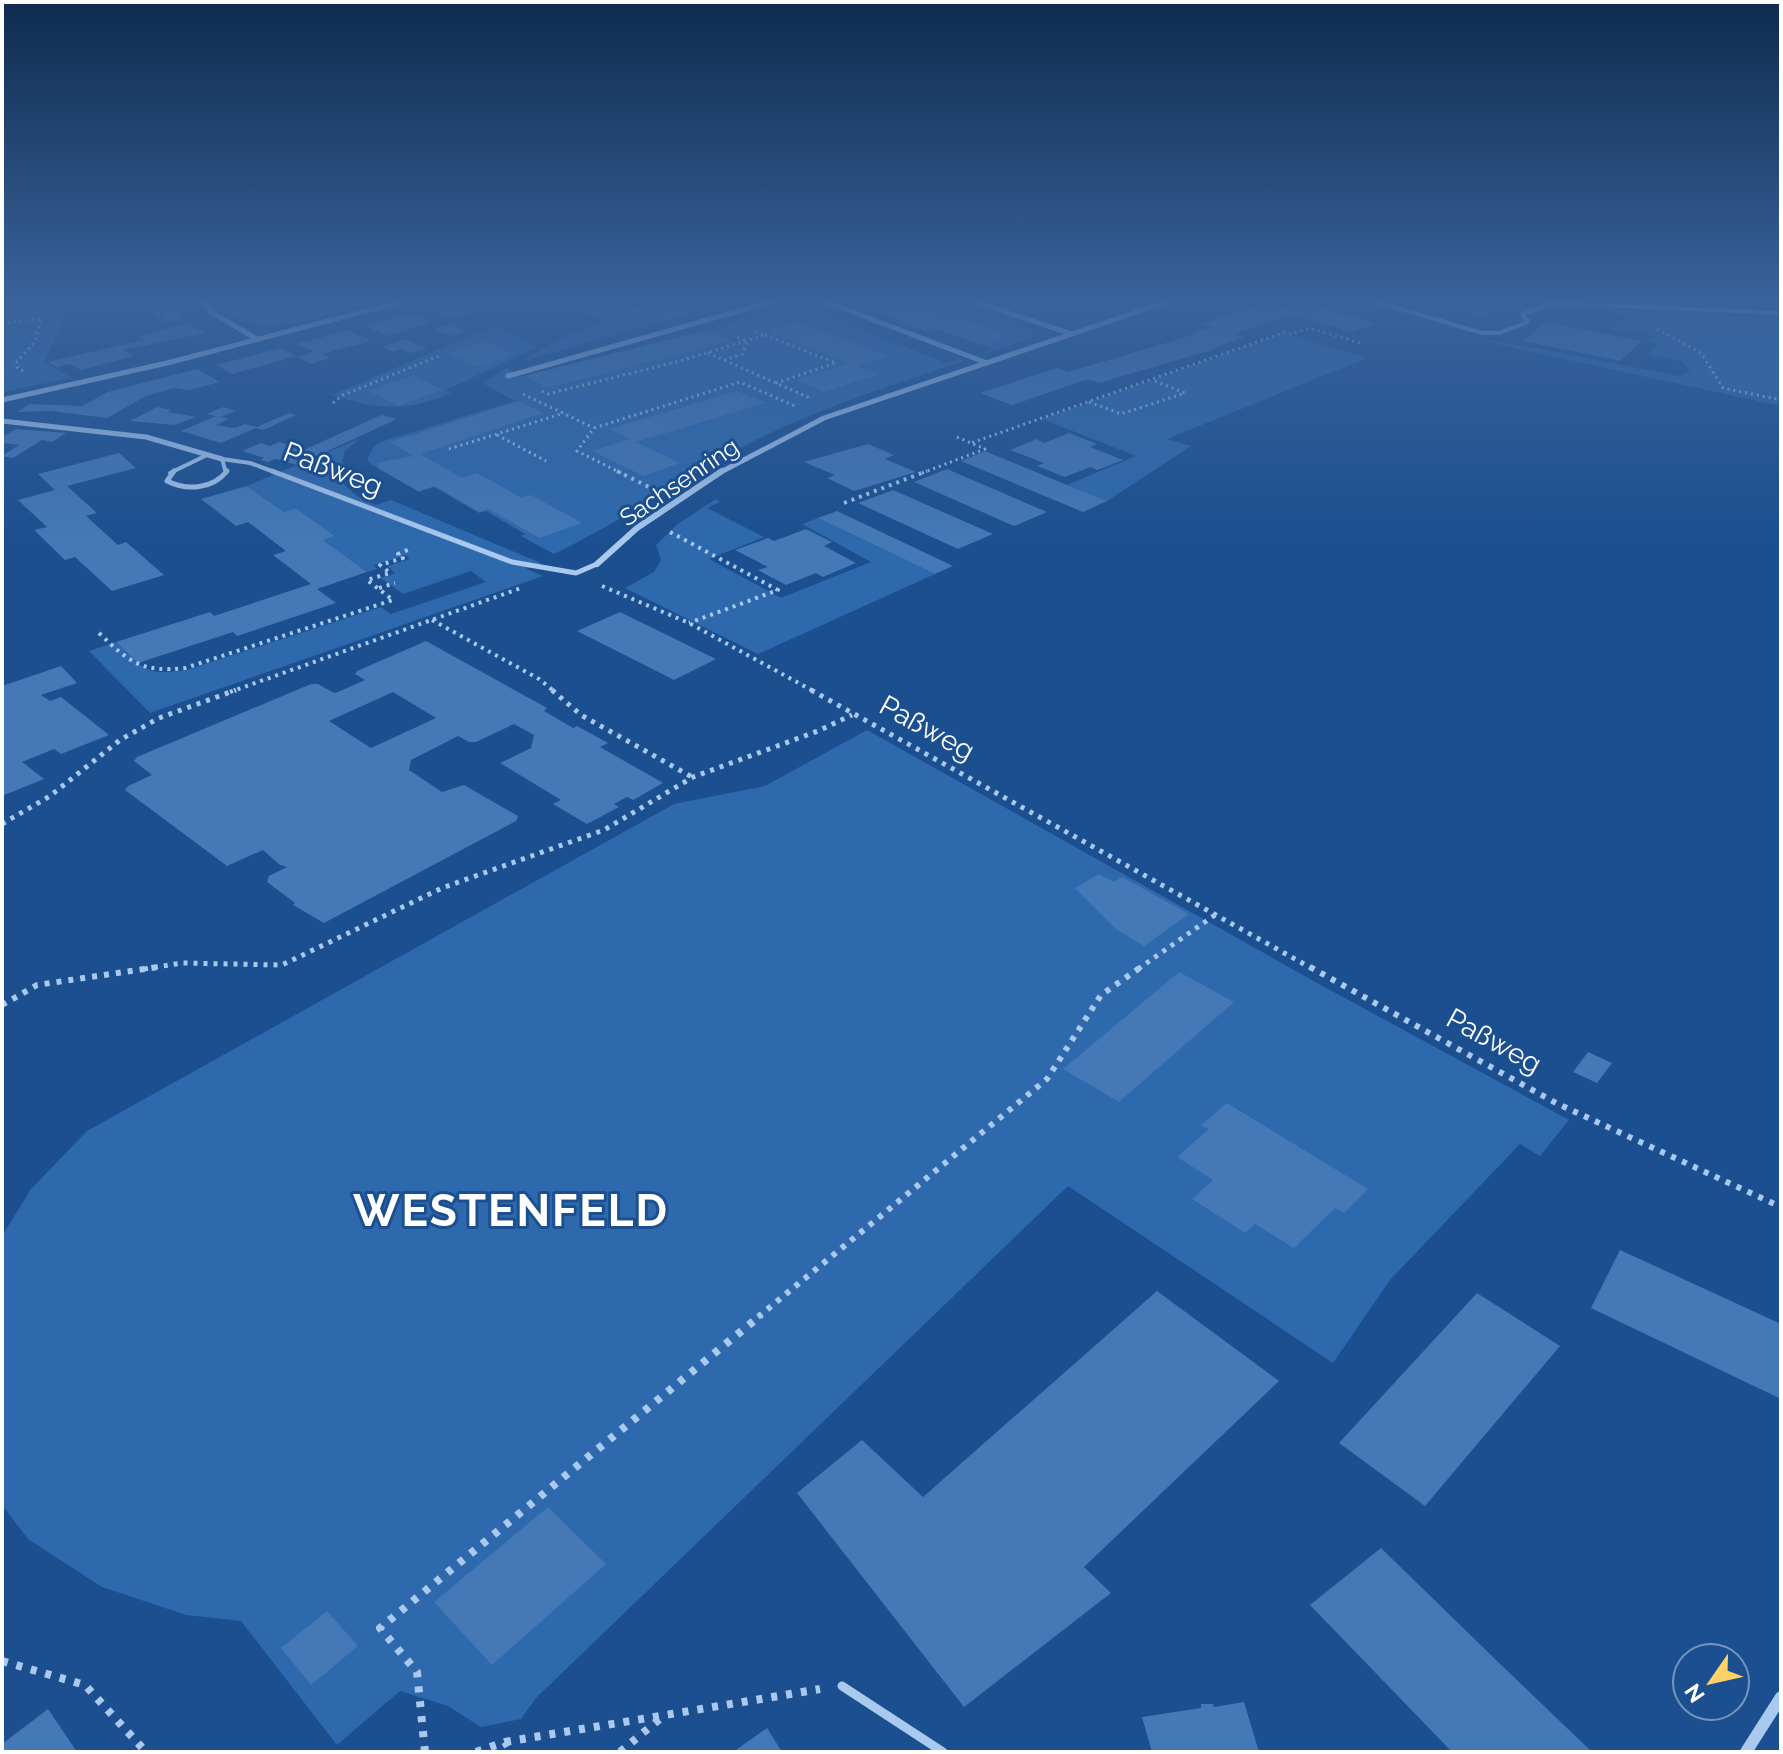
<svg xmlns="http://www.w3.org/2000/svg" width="1783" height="1754" font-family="Raleway,sans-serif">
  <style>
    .green { fill: #2e69ad }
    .building { fill: #4478b7; fill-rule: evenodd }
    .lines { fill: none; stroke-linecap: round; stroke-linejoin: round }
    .path-far4 { stroke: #a9c9ee; stroke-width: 3; stroke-dasharray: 2 4; stroke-linecap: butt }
    .path-far3 { stroke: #a9c9ee; stroke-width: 4; stroke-dasharray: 3 5; stroke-linecap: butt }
    .path-far2 { stroke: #a9c9ee; stroke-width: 5; stroke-dasharray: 4 6; stroke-linecap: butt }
    .path-far1 { stroke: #a9c9ee; stroke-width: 6; stroke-dasharray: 5 7; stroke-linecap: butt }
    .path { stroke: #a9c9ee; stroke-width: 8; stroke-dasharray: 6 9; stroke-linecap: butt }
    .service-far2 { stroke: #a9c9ee; stroke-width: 4 }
    .service-far1 { stroke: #a9c9ee; stroke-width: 5 }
    .service { stroke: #a9c9ee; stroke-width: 9 }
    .minor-far2 { stroke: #a9c9ee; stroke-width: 5 }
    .minor-far1 { stroke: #a9c9ee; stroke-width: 6 }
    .minor { stroke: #a9c9ee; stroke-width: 12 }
    .labels { text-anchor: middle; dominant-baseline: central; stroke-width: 6; stroke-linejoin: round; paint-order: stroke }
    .far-street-label { font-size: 24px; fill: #fff; stroke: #1b4f8f }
    .street-label { font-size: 28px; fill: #fff; stroke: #1b4f8f }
    .near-district-label { font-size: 44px; font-weight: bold; letter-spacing: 2px; fill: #fff; stroke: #1b4f8f }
  </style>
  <rect width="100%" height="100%" fill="#1b4f8f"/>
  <!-- green -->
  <g class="green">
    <path d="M11,298H73L45,362L72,378L2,392V318Z"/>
    <path d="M217,298H385C357,306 277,334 251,324C237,319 227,309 217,298Z"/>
    <path d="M578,298H688L646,310L667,320L522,361L562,338L608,319L549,305Z"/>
    <path d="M897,298H940L1030,329L1034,334L1032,338L988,353L985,352L992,349L982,345L1008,335L962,319L952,323L907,306L912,304Z"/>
    <path d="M798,304L946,363L958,359L964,361C892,385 819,408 752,442C684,476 623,521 554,554L521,536L525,534L486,511L479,513L434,487L419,492L370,464L367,459L375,445L386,440L515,401L483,383L506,368L547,388L730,341L707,330Z"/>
    <path d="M1554,308L1781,319V406L1486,342L1493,340L1679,376L1690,371L1681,361L1648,354L1658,344L1647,341L1654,335L1613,330L1611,327L1624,321L1626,315Z"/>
    <path d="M494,326L537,347L446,390L451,393C405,412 380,410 332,395Z"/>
    <path d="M1285,333L1367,358L1167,439L1191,446L1107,501L1067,485L1136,456L1042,419Z"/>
    <path d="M359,439L345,451L342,462L355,475L339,480L357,496L376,505L391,500L541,563L526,569L543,576L150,713L89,651L116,642C146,670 144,676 187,670L381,607L391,614L486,582L471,571L403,594L381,578L395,573L387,566L410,559L406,555L374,565L377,569L367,572L323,540L333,536L296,508L284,512L247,486Z"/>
    <path d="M716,499L720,502L707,508L764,537L709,559L781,598L871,562L802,524L818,518L935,574L758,654L625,588L654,572L661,560L656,545L678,524Z"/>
    <path d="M867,730L1319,984L1569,1120L1540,1156L1520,1144L1390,1280L1333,1363L1068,1186L536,1698L521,1719L481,1727L448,1706L400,1691L337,1745L241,1621L186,1615L102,1587L28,1539L2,1505V1236L31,1189L87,1131L674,804L765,786Z"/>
  </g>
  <!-- building -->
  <g class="building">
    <path d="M124,298H154L146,305H115Z"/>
    <path d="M259,298H293L305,309L301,310L304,313L275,318Z"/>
    <path d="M468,298L486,305L480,307L485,309L454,317L428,309Z"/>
    <path d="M688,298H754V299H739L667,320L644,310Z"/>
    <path d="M847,298H897L914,304L907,306L952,323L962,319L1009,336L982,345L934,328L925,331Z"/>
    <path d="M1467,298L1503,308L1482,316L1422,299Z"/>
    <path d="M171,303L170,309H177L184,321L164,322L163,316L157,317L155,311L139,312L151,305Z"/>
    <path d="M1267,303L1298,312L1315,306L1375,323L1352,332L1292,314L1234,334L1244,337L1208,351L1099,383L1088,379L1012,405L980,393L1057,368L1068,372L1176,340L1212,327L1202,324Z"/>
    <path d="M412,313L431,322L388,336L365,326Z"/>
    <path d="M796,322L841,338L888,356L857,366L878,374L825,392L796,380L849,363L766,331Z"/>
    <path d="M1546,322L1642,341L1620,361L1522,341Z"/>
    <path d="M187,323L205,333L123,350L134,356L81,370L70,364L56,367L47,362L144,340L138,337Z"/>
    <path d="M450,324L466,331L450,336L434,329Z"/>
    <path d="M349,330L371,341L322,354L330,358L311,364L298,357L315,352L296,344Z"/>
    <path d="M707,330L731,341L547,388L524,376Z"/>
    <path d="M406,339L427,349L410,353L402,349L393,352L383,347Z"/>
    <path d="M485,341L514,354L477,367L449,353Z"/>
    <path d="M281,348L297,356L232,374L216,365Z"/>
    <path d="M197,369L220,382L189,390L174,388L146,396L107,418L51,411L17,412L30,404L82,406L108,392Z"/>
    <path d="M413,375L442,390L398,406L369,391Z"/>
    <path d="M737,391L765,403L636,442L680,463L643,476L592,451L630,439L609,429Z"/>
    <path d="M519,401L543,413L420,454L462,478L477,473L522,498L531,495L582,523L539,538L488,509L479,512L435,486L418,491L377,467L380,466L376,463L413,456L390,442Z"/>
    <path d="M157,407L172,410L167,412L196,417L175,425L130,421Z"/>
    <path d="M223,407L235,411L220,417L229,419L216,425L235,428L245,424L257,427L289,413L296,415L263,430L256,428L221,443L181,431L216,416L207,414Z"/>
    <path d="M381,415L397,419L297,465L275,459L268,462L260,460L264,458L242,451L261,443L270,446L279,442L306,449Z"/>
    <path d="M16,429L55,432L66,433L52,442L42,440L13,458L2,456L19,445L2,443V437Z"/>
    <path d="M1069,433L1097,444L1090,447L1123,460L1097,470L1090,467L1065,477L1037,466L1044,463L1010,450L1037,439L1044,443Z"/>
    <path d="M868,444L894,455L885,459L916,472L854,491L827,478L835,475L804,462Z"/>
    <path d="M985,451L1067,485L1107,501L1083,512L961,461Z"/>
    <path d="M119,453L136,468L67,486L97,513L86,516L118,545L126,542L164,575L112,591L75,557L65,560L34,530L47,527L18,500L55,490L38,474Z"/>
    <path d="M947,469L1047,512L1014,526L914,482Z"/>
    <path d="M247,486L284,512L296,508L334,536L323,540L367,572L317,589L336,603L237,636L233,632L138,663L116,642L210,612L214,616L311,584L273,555L286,551L248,522L236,526L201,499Z"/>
    <path d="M893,490L993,534L958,549L858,503Z"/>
    <path d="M837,511L953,566L935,574L818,518Z"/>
    <path d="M806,529L832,542L824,546L856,563L823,577L816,573L786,585L758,570L768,567L735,550L768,538L774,541Z"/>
    <path d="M620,612L716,659L674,680L577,631Z"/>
    <path d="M426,641L547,708L544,711L573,728L577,726L608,743L600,747L663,783L633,800L627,797L614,804L619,807L587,824L553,804L561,800L500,763L531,748L534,735L514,724L476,742H469L458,736L411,760L409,770L442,792L464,785L518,816L516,821L324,923L293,905L295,903L267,882L269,876L287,867L280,865L263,850L227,866L125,790L128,786L152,775L134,761L137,757L311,684H318L334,693L338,692L365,680L355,674L357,671ZM393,692L436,718L371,748L329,721Z"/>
    <path d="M61,666L77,683L41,695L50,701L61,697L109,735L61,754L54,749L22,762L44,779L2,796V686Z"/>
    <path d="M1099,874L1114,882L1122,877L1189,914L1144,946L1117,930L1075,888Z"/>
    <path d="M1179,972L1234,1002L1119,1102L1063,1069Z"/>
    <path d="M1588,1052L1612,1063L1597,1083L1573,1072Z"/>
    <path d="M1227,1103L1368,1189L1344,1213L1335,1208L1294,1248L1255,1224L1245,1233L1192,1199L1213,1180L1177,1157L1209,1129L1201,1125Z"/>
    <path d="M1620,1250L1781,1324V1399L1591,1308Z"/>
    <path d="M1157,1291L1279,1381L1084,1567L1111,1593L964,1707L797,1493L862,1440L923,1497Z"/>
    <path d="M1477,1293L1560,1346L1425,1506L1339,1443Z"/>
    <path d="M548,1507L606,1564L492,1665L434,1602Z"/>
    <path d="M1381,1548L1494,1658L1592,1752H1452L1310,1605Z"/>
    <path d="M327,1611L358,1646L311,1685L281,1648Z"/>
    <path d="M1244,1702L1259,1752H1152L1142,1717L1201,1708V1704H1213L1214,1707Z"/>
    <path d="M48,1709L77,1752H2V1744Z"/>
    <path d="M767,1728L782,1752H733Z"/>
  </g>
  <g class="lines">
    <!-- path-far4 -->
    <g class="path-far4">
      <path d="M237,300L250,298"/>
      <path d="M1053,303L1068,298"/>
      <path d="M641,315L633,311L679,298"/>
      <path d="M2,323L42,319"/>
      <path d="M1657,329L1701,353L1723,388L1781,400"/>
      <path d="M765,335L836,363L776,383"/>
      <path d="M708,353L812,399"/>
      <path d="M724,360L743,354L747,341L733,336"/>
      <path d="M23,371L18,369L16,363L35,341L47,298"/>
      <path d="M542,391L548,394L680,361L765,335L755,332"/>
      <path d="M523,394L594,428"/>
      <path d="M1089,402L1121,414L1185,393L1152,380"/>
      <path d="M333,403L343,395L439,356"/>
      <path d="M497,435L546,461"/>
      <path d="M957,437L971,443"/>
      <path d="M449,449L564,413"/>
      <path d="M621,473L577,451L594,428L740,382L797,407"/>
      <path d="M922,473L985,449L971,443L1285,332L1291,334L1309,328L1364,344"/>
    </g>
    <!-- path-far3 -->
    <g class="path-far3">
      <path d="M617,471L655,490"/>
      <path d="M844,503L927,471"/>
      <path d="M670,532L778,590L689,623"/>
      <path d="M602,586L689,623L815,692"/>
      <path d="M379,588L395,583"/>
      <path d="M432,620L539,679L555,692"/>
      <path d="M99,633C129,662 142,673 185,668L393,600L367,580L390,573L380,565L403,558L398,554L410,549"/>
      <path d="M230,692L521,588"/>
    </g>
    <!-- path-far2 -->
    <g class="path-far2">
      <path d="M552,690L581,715L692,777"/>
      <path d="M811,690L1313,969"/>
      <path d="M2,824L50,796L120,740L159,718L236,690"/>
      <path d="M144,969L182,963L282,965L442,888L604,830L693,777L818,731L852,715"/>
      <path d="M1138,969L1215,915"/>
    </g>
    <!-- path-far1 -->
    <g class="path-far1">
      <path d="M1310,967L1556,1103L1781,1207"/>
      <path d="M2,1005L37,985L158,967"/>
      <path d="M758,1317L1047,1079L1101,995L1141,967"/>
    </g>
    <!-- path -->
    <g class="path">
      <path d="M2,1661L85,1685L146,1752"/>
      <path d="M505,1742L820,1689"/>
      <path d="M425,1752L417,1672L380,1628L761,1315"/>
      <path d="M476,1752L505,1742L511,1752"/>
      <path d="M620,1752L662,1717"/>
    </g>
    <!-- service-far2 -->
    <g class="service-far2">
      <path d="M1363,298L1482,333H1499L1528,322L1522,314L1554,303L1781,313"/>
      <path d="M1538,298L1554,303"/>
      <path d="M222,459L226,473"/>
      <path d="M222,459L250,463L277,473"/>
      <path d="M170,473L207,455"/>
    </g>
    <!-- service-far1 -->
    <g class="service-far1">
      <path d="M174,471L167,481C187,491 213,489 227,471"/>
      <path d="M272,471L512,562L576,573L597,564"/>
    </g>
    <!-- service -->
    <path class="service" d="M842,1686L943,1752"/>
    <!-- minor-far2 -->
    <g class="minor-far2">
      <path d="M201,298L211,312L257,339"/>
      <path d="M816,298L987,363"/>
      <path d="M964,298L1072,334"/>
      <path d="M508,376L785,298"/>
      <path d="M2,400L167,363L416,298"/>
      <path d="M2,421L146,437L222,459"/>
      <path d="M719,473L824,418L1178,298"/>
    </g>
    <!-- minor-far1 -->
    <path class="minor-far1" d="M597,564L637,528L722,471"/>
    <!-- minor -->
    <path class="minor" d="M1746,1752L1781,1697"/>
  </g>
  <!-- sky -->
  <linearGradient id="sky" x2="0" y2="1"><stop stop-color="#0f2b4f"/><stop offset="0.55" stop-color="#39639b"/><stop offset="1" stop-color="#39639b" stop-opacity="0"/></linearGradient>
  <rect width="1783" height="544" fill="url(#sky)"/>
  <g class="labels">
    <!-- far-street labels -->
    <g class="far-street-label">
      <text transform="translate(679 482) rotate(-34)">Sachsenring</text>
    </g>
    <!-- street labels -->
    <g class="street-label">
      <text transform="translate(333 469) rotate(21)">Paßweg</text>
      <text transform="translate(927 728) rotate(29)">Paßweg</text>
      <text transform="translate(1494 1041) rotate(29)">Paßweg</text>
    </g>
    <!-- near-district labels -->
    <g class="near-district-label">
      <text x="511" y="1210">WESTENFELD</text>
    </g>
  </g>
  <!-- border -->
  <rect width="1783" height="1754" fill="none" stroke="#ffffff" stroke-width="8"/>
  <!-- north arrow -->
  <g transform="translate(1711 1682) rotate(236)"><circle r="38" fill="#1b4f8f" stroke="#7695bc" stroke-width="2"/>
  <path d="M0-6L14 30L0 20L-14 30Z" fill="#ffd166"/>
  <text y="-12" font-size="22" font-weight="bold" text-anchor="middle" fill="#ffffff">N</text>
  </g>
</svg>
